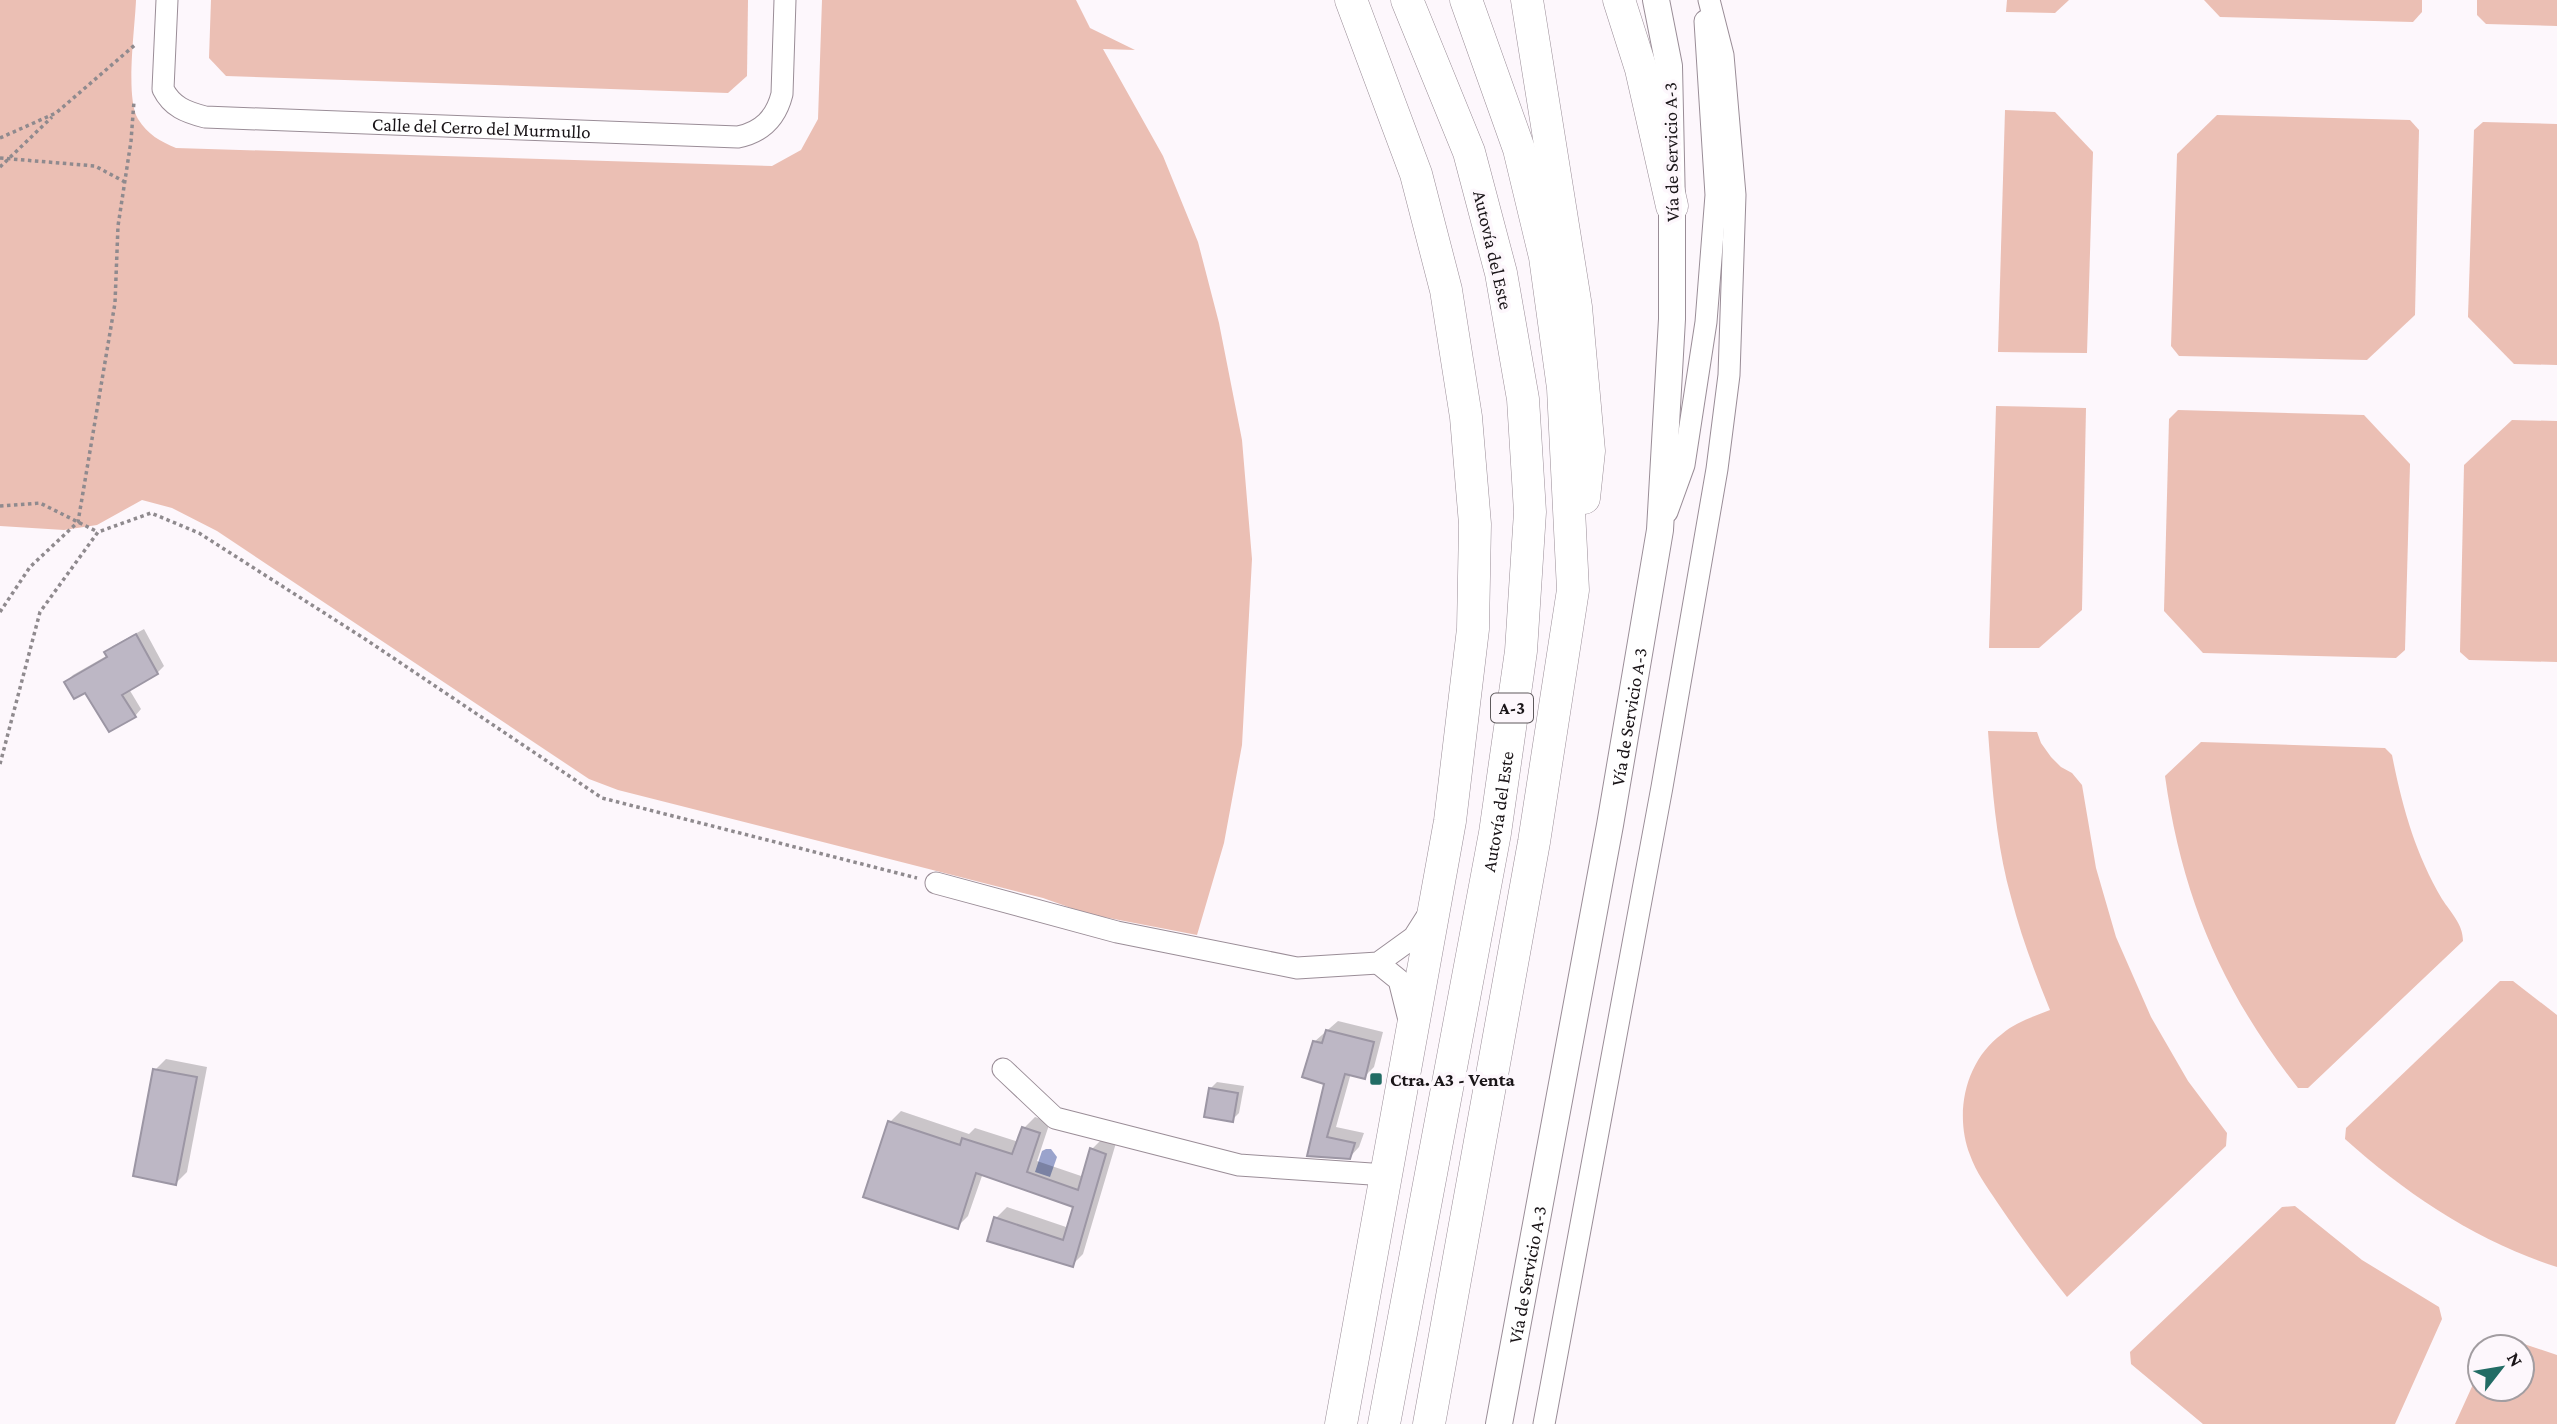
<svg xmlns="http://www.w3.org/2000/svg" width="2557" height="1424" font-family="'Crimson Pro',serif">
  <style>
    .green { fill: #ebbfb4 }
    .water { fill: #9aa3cc }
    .shadow { fill: #0003 }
    .building { fill: #bdb7c5; stroke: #9c96a4; stroke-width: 2 }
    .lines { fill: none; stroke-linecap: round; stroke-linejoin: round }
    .minor-casing { stroke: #9a8d97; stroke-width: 23 }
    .major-casing { stroke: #9a8d97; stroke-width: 28 }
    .highway-casing { stroke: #9a8d97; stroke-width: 33 }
    .path { stroke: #8f8a8e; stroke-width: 3.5; stroke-dasharray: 3.5 3.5; stroke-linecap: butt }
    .minor { stroke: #fff; stroke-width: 21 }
    .major { stroke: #fff; stroke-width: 26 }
    .highway { stroke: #fff; stroke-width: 32 }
    .poi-dot { fill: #226c65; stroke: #fdf7fc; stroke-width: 2.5 }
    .labels { text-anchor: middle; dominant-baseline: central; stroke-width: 7; stroke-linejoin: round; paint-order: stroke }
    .shield { fill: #fdf7fc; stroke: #5e595c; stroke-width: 2 }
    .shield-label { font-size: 18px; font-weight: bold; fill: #1a1518 }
    .street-label { font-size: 19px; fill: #1a1518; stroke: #fdf7fc }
    .poi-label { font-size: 19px; font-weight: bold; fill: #1a1518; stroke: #fdf7fc; text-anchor: start }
  </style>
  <rect width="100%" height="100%" fill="#fdf7fc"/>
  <!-- green -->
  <g class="green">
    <path d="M0,0H136C135,28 125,97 138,119C148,135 160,141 176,148L772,166L801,150L818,119L822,0H1076L1090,28L1135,50L1103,49L1163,156L1198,242L1219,323L1242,440L1252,559L1242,745L1224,843L1197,935L1088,914L1043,898L618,790L589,779L217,531L172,508L142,500L97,525L64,530L0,526Z"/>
    <path d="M211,0H748L747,76L728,93L226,76L209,58Z"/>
    <path d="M2007,0H2069L2055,13L2006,12Z"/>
    <path d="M2204,0H2422V12L2413,22L2220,17Z"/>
    <path d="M2477,0H2557V26L2486,24L2477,15Z"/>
    <path d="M2005,110L2055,112L2093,152L2087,353L1998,352Z"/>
    <path d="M2217,115L2410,120L2419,130L2415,315L2367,360L2179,356L2171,346L2177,154Z"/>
    <path d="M2483,122L2557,124V365L2514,364L2468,317L2474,130Z"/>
    <path d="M1996,406L2086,408L2082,610L2039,648H1989Z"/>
    <path d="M2178,410L2364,415L2410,464L2405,650L2396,658L2203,653L2164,611L2169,419Z"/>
    <path d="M2512,420L2557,421V662L2469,660L2460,652L2464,465Z"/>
    <path d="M1988,731L2037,732L2041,743L2051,757L2061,767L2072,773L2082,785L2096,868L2116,937L2151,1017L2188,1081L2227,1133L2226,1146L2067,1297C2042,1266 2019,1235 1997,1202C1987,1187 1976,1172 1970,1155C1954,1114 1965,1061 2002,1034C2016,1022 2033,1017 2050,1010C2035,973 2021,936 2011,897C1996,843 1992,786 1988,731Z"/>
    <path d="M2201,742L2385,748L2392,755C2402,806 2415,853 2442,899C2451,913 2463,924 2463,941L2308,1088H2298C2222,991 2182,898 2165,776Z"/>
    <path d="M2500,981H2513L2557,1015V1267C2478,1242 2406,1194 2345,1139L2346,1128Z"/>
    <path d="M2295,1206L2362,1260L2439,1307L2442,1319L2395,1424H2203L2131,1364L2130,1352L2282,1207Z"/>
    <path d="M2503,1337L2557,1355V1424H2455L2480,1369V1389H2522V1347H2490L2493,1341Z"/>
  </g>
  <!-- water -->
  <path class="water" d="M1046,1149H1051L1057,1157L1050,1177L1035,1172L1042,1151Z"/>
  <!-- shadow -->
  <g class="shadow">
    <path d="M144,629L164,666L157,673L129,689L141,709L135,716L66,682L73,675L108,655L106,653L113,646Z"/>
    <path d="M1338,1021L1383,1032L1374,1067L1364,1077L1351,1073L1336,1127L1364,1133L1359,1147L1349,1158L1309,1155L1326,1082L1314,1042Z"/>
    <path d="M166,1059L207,1067L187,1172L176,1183L155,1070Z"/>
    <path d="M1217,1082L1244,1086L1239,1113L1232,1120L1210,1089Z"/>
    <path d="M901,1111L969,1134L975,1128L1019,1142L1024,1128L1035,1117L1050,1122L1037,1161L1084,1177L1092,1149L1103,1138L1116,1143L1083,1254L1072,1265L996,1218L1007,1207L1069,1228L1075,1206L983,1173L968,1216L957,1227L890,1122Z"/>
  </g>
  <!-- building -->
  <g class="building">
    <path d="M136,634L158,674L122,695L136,717L109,732L85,693L74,699L64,682L107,657L104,652Z"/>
    <path d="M1326,1030L1374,1042L1365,1079L1345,1074L1327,1137L1355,1143L1350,1159L1307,1156L1324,1084L1302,1077L1313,1041L1322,1043Z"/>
    <path d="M153,1069L197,1077L176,1185L133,1176Z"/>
    <path d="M1209,1088L1238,1093L1233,1122L1204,1117Z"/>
    <path d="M888,1121L960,1145L962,1138L1012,1154L1022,1127L1040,1133L1027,1172L1078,1190L1090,1148L1106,1154L1073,1267L987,1241L994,1217L1063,1240L1073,1207L976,1173L958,1229L863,1197Z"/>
  </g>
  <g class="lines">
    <defs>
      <g id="minor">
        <path id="s1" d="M167,0L163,89C172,107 186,112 205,117L738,137C762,132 776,118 782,94L785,0"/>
        <path d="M1667,512L1684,465L1706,322L1716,195L1705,21"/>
        <path d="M936,883L1117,932L1297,968L1378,963L1414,937L1428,915"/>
        <path d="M1378,963L1399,980L1409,1020"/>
        <path d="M1003,1069L1055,1118L1239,1165L1386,1175"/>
        <path d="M1544,1424L1662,787L1717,469L1729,375L1735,195L1723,55L1709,0"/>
      </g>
      <g id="major">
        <path id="s2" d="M1499,1424L1610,825L1660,530L1672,319V206L1669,66L1656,0"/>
      </g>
      <g id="highway">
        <path d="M1527,0L1576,307L1589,451L1584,498"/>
        <path d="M1619,0L1641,69L1672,206"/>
        <path d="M1341,1424L1450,821L1473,629L1475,524L1466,417L1446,290L1416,174L1351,0"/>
        <path id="s3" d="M1384,1424L1495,833L1521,651L1530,512L1523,399L1501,273L1469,152L1407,0"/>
        <path d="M1429,1424L1534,842L1573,590L1563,388L1545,257L1519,149L1466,0"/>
      </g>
    </defs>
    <!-- minor casing -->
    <use href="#minor" class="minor-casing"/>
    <!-- major casing -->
    <use href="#major" class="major-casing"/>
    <!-- highway casing -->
    <use href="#highway" class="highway-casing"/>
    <!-- path -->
    <g class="path">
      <path d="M0,138L56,113L136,44"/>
      <path d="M0,158L95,166L125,182"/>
      <path d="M0,167L52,117"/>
      <path d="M0,506L40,503L98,532"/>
      <path d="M0,612L30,567L78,522L115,303L118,226L131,141L134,101"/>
      <path d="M0,764L40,612L98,532L151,513L199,533L365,639L602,798L917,878"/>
    </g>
    <!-- minor -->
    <use href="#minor" class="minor"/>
    <!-- major -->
    <use href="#major" class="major"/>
    <!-- highway -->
    <use href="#highway" class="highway"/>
  </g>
  <!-- markers -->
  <rect class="poi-dot" x="1369" y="1072" width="14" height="14" rx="3.5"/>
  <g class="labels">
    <!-- shield labels -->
    <rect class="shield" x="1491" y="693.5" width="42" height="29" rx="5"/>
    <g class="shield-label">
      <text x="1512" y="708">A-3</text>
    </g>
    <!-- street labels -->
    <g class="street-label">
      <text stroke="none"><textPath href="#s1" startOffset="418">Calle del Cerro del Murmullo</textPath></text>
      <text transform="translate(1671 152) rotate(-91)">Vía de Servicio A-3</text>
      <text transform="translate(1493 250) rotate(77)">Autovía del Este</text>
      <text stroke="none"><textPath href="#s2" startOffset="719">Vía de Servicio A-3</textPath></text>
      <text stroke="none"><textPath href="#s3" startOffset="623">Autovía del Este</textPath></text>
      <text stroke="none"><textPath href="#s2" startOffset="152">Vía de Servicio A-3</textPath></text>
    </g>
    <!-- poi labels -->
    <g class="poi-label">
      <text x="1390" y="1079">Ctra. A3 - Venta</text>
    </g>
  </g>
  <!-- north arrow -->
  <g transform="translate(2501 1368) rotate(59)"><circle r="33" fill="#fdf7fc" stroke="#a29da1" stroke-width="2"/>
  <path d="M0-5L12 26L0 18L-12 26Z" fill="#226c65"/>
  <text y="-10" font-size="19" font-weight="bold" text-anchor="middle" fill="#1a1518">N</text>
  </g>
</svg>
